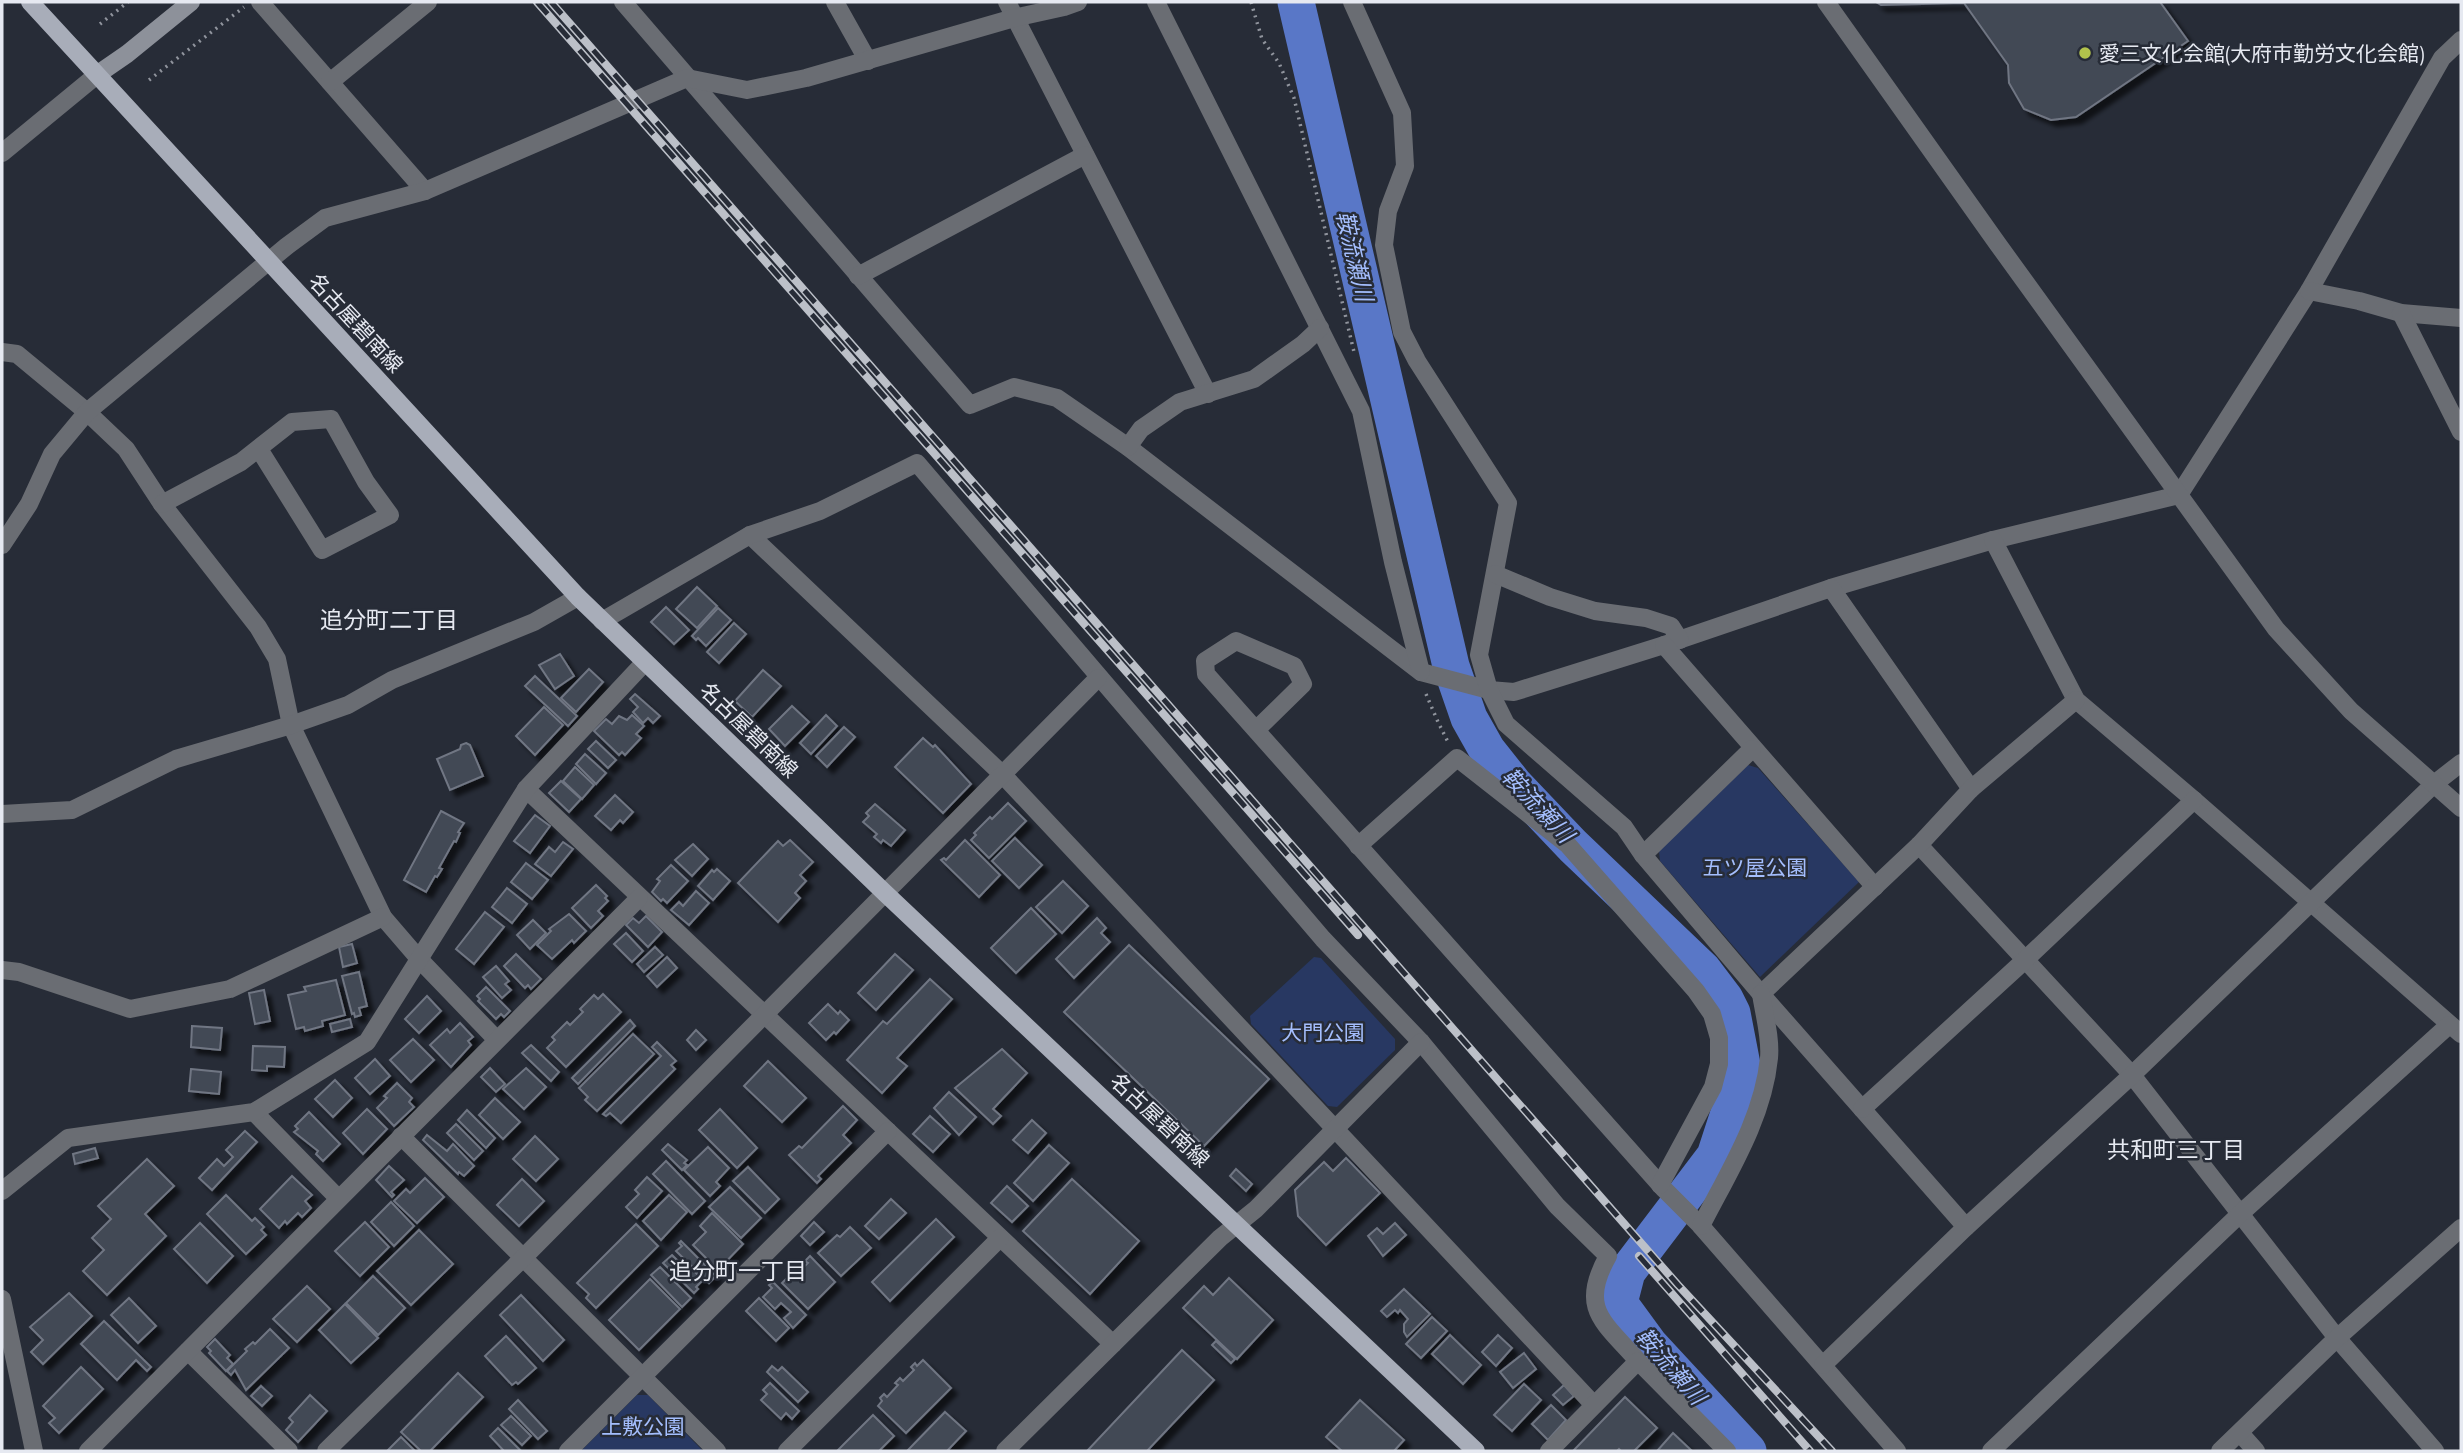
<svg xmlns="http://www.w3.org/2000/svg" width="2463" height="1453" font-family="'PT Sans Narrow','Noto Sans JP',sans-serif">
  <style>
    .green { fill: #283862 }
    .lines { fill: none; stroke-linecap: round; stroke-linejoin: round }
    .river { stroke: #5977c7; stroke-width: 37 }
    .building { fill: #424854; stroke: #707683; stroke-width: 2; filter: url(#shadow) }
    .path { stroke: #90949d; stroke-width: 3.5; stroke-dasharray: 2 5; stroke-linecap: butt }
    .minor { stroke: #6a6d73; stroke-width: 18 }
    .tertiary { stroke: #6a6d73; stroke-width: 18 }
    .secondary { stroke: #8d919a; stroke-width: 18 }
    .primary { stroke: #a8adb9; stroke-width: 18 }
    .rail-casing { stroke: #bcc0c8; stroke-width: 8 }
    .rail { stroke: #272c37; stroke-width: 5; stroke-dasharray: 16; stroke-linecap: butt }
    .poi-dot { fill: #b2c34c; stroke: #272c37; stroke-width: 2.5 }
    .labels { text-anchor: middle; dominant-baseline: central; stroke-width: 5; stroke-linejoin: round; paint-order: stroke }
    .poi-label { font-size: 21px; fill: #e6e9f1; stroke: #272c37; text-anchor: start }
    .street-label { font-size: 21px; fill: #e6e9f1; stroke: #272c37 }
    .park-label { font-size: 21px; fill: #a4befd; stroke: #272c37 }
    .water-label { font-size: 23px; font-style: italic; fill: #a4befd; stroke: #272c37 }
    .neighbourhood-label { font-size: 23px; fill: #e6e9f1; stroke: #272c37 }
  </style>
  <defs>
    <filter id="shadow"><feDropShadow dx="6" dy="6" stdDeviation="2" flood-color="#0009"/></filter>
  </defs>
  <rect width="100%" height="100%" fill="#272c37"/>
  <!-- green -->
  <g class="green">
    <path d="M1748,765L1758,768L1859,882L1760,977L1660,861L1659,851Z"/>
    <path d="M1314,957L1321,958L1395,1039V1050L1337,1107L1328,1106L1251,1024L1250,1016Z"/>
    <path d="M637,1395H648L703,1451H581Z"/>
  </g>
  <g class="lines">
    <!-- river -->
    <path class="river" d="M1296,2L1451,666L1469,718L1487,750L1514,784L1573,846L1703,970L1725,999L1732,1013L1743,1070L1715,1156L1627,1272L1619,1303L1649,1344L1748,1451"/>
  </g>
  <!-- building -->
  <g class="building">
    <path d="M1876,2H2160L2188,41L2076,117L2051,120L2024,109L2009,83L2008,65L1964,3L1881,5Z"/>
    <path d="M697,587L717,606L697,628L676,609Z"/>
    <path d="M666,607L689,630L674,644L651,622Z"/>
    <path d="M718,608L731,620L706,646L698,638L696,640L692,636Z"/>
    <path d="M734,623L746,634L719,663L707,652Z"/>
    <path d="M560,654L574,676L555,689L539,665Z"/>
    <path d="M589,669L603,682L576,712L561,698Z"/>
    <path d="M763,670L781,686L752,717L735,701Z"/>
    <path d="M535,676L577,716L568,726L525,686Z"/>
    <path d="M635,694L660,716L653,723L648,718L643,723L633,712L638,707L630,699Z"/>
    <path d="M792,706L809,722L785,746L769,729Z"/>
    <path d="M544,707L563,725L535,755L516,736Z"/>
    <path d="M632,715L644,726L636,734L641,738L625,755L622,752L619,755L594,731L606,719L612,724L619,716L627,720Z"/>
    <path d="M826,715L837,726L811,754L800,743Z"/>
    <path d="M844,727L855,737L827,767L816,756Z"/>
    <path d="M923,738L933,747L935,745L971,784L943,813L895,767Z"/>
    <path d="M596,741L616,760L608,768L588,749Z"/>
    <path d="M466,743L470,745L483,776L450,790L437,759L460,749L461,745Z"/>
    <path d="M585,754L606,773L596,784L576,764Z"/>
    <path d="M575,767L594,785L582,799L563,781Z"/>
    <path d="M561,781L581,799L569,812L549,793Z"/>
    <path d="M615,795L633,812L623,823L620,820L611,830L595,816Z"/>
    <path d="M1008,803L1026,821L989,858L971,840L976,835L974,833L990,817L992,819Z"/>
    <path d="M875,804L905,830L891,846L883,840L881,843L874,837L877,834L863,822L869,816L866,813Z"/>
    <path d="M441,811L464,823L458,832L460,833L456,842L454,841L439,868L442,869L437,877L435,876L426,892L404,880Z"/>
    <path d="M535,815L550,826L530,853L514,841Z"/>
    <path d="M1015,838L1042,865L1019,888L992,861Z"/>
    <path d="M790,840L813,862L800,875L806,881L795,893L800,898L778,922L738,883L778,841L783,846Z"/>
    <path d="M965,840L1000,875L979,897L941,860L944,858L946,860Z"/>
    <path d="M563,842L573,849L551,876L535,864L549,847L555,852Z"/>
    <path d="M693,844L708,859L692,876L675,860Z"/>
    <path d="M526,863L548,880L532,899L511,882Z"/>
    <path d="M671,865L688,881L667,903L663,899L661,901L652,892L660,881L657,879Z"/>
    <path d="M717,869L730,881L713,900L698,886L712,870L714,872Z"/>
    <path d="M1063,881L1088,906L1062,933L1036,907Z"/>
    <path d="M596,885L607,896L605,898L608,901L598,911L603,916L591,928L572,908Z"/>
    <path d="M507,888L527,904L512,923L492,907Z"/>
    <path d="M696,891L709,903L689,925L671,910L679,902L683,906Z"/>
    <path d="M1031,908L1056,934L1016,973L991,948Z"/>
    <path d="M485,912L504,927L474,964L456,949Z"/>
    <path d="M569,914L586,931L574,943L572,940L552,959L537,945L551,931L549,929Z"/>
    <path d="M646,916L662,932L648,947L626,925L633,918L639,923Z"/>
    <path d="M1097,918L1106,928L1101,933L1110,942L1074,978L1056,959Z"/>
    <path d="M533,920L546,933L530,949L517,935Z"/>
    <path d="M626,933L643,951L632,962L614,944Z"/>
    <path d="M352,944L357,963L343,967L339,947Z"/>
    <path d="M1129,945L1269,1079L1204,1146L1064,1012Z"/>
    <path d="M655,947L663,955L644,972L637,964Z"/>
    <path d="M516,954L541,979L531,989L528,985L525,988L504,966Z"/>
    <path d="M895,954L913,970L876,1010L858,993Z"/>
    <path d="M667,957L677,968L657,987L647,976Z"/>
    <path d="M496,966L509,981L505,984L511,990L502,998L483,977Z"/>
    <path d="M359,972L367,1006L359,1008L361,1015L355,1017L354,1013L352,1014L342,976Z"/>
    <path d="M930,979L952,999L897,1058L907,1066L882,1093L847,1060L883,1021L887,1024Z"/>
    <path d="M336,980L345,1015L322,1021L323,1026L305,1031L304,1027L296,1029L288,995L306,991L304,987Z"/>
    <path d="M486,987L510,1011L504,1017L501,1014L496,1019L478,1001L480,999L477,996Z"/>
    <path d="M264,990L270,1021L255,1024L249,993Z"/>
    <path d="M603,994L621,1012L566,1067L547,1048L555,1040L552,1037L567,1022L570,1025L583,1012L580,1009L594,995L598,999Z"/>
    <path d="M427,996L441,1011L419,1033L405,1019Z"/>
    <path d="M828,1004L838,1014L840,1011L849,1020L836,1034L834,1032L826,1040L809,1023Z"/>
    <path d="M350,1019L352,1027L332,1032L330,1024Z"/>
    <path d="M630,1020L635,1026L578,1084L572,1078Z"/>
    <path d="M460,1023L473,1037L468,1041L471,1045L451,1067L430,1045L447,1029L450,1033Z"/>
    <path d="M192,1026L222,1028L220,1050L191,1047Z"/>
    <path d="M696,1030L706,1040L696,1050L687,1040Z"/>
    <path d="M633,1034L654,1054L597,1111L585,1100L588,1097L579,1088Z"/>
    <path d="M413,1039L434,1060L411,1082L390,1060Z"/>
    <path d="M657,1042L676,1061L671,1065L675,1069L621,1123L610,1113L606,1116L603,1114L661,1056L652,1047Z"/>
    <path d="M531,1045L559,1072L551,1081L522,1053Z"/>
    <path d="M253,1046L285,1047L284,1067L267,1066V1071L252,1070Z"/>
    <path d="M1002,1049L1027,1073L993,1109L1001,1116L993,1124L955,1088Z"/>
    <path d="M375,1059L390,1076L370,1094L355,1078Z"/>
    <path d="M768,1061L806,1098L782,1122L744,1086Z"/>
    <path d="M490,1068L505,1084L496,1092L481,1077Z"/>
    <path d="M526,1068L546,1087L524,1109L503,1089Z"/>
    <path d="M191,1069L221,1072L219,1094L189,1091Z"/>
    <path d="M335,1080L352,1098L333,1117L315,1099Z"/>
    <path d="M397,1083L412,1098L409,1102L414,1107L394,1126L377,1108L387,1098L384,1096Z"/>
    <path d="M949,1092L976,1117L959,1135L934,1108Z"/>
    <path d="M495,1098L520,1122L503,1139L479,1115Z"/>
    <path d="M843,1106L857,1120L843,1135L851,1143L818,1176L821,1179L817,1183L789,1155L799,1146L802,1148Z"/>
    <path d="M367,1109L387,1129L363,1154L343,1133Z"/>
    <path d="M720,1109L757,1148L737,1168L699,1130Z"/>
    <path d="M467,1110L495,1138L486,1148L458,1120Z"/>
    <path d="M309,1112L340,1144L323,1161L316,1154L318,1151L294,1132L298,1129L295,1126Z"/>
    <path d="M930,1116L950,1134L933,1152L913,1134Z"/>
    <path d="M1032,1120L1046,1133L1028,1153L1013,1140Z"/>
    <path d="M456,1124L483,1151L474,1160L447,1133Z"/>
    <path d="M245,1131L257,1142L212,1190L199,1178L217,1159L224,1166L233,1157L226,1150Z"/>
    <path d="M427,1135L447,1151L453,1144L474,1166L464,1176L459,1172L458,1174L423,1140Z"/>
    <path d="M535,1136L558,1159L536,1181L513,1159Z"/>
    <path d="M668,1144L687,1160L684,1163L687,1165L682,1170L662,1150Z"/>
    <path d="M1049,1145L1069,1163L1033,1201L1014,1183Z"/>
    <path d="M708,1147L729,1168L716,1182L720,1186L710,1196L684,1170Z"/>
    <path d="M95,1148L98,1158L75,1164L73,1154Z"/>
    <path d="M1346,1158L1380,1193L1326,1245L1298,1216L1295,1190L1324,1162L1333,1171Z"/>
    <path d="M147,1159L174,1186L145,1214L166,1236L107,1295L83,1271L104,1250L92,1238L111,1219L98,1206Z"/>
    <path d="M666,1161L705,1201L692,1214L653,1174Z"/>
    <path d="M389,1166L404,1180L391,1192L394,1195L392,1197L376,1180Z"/>
    <path d="M748,1167L779,1199L765,1213L733,1181Z"/>
    <path d="M1236,1169L1252,1184L1246,1191L1230,1176Z"/>
    <path d="M292,1176L312,1195L305,1201L311,1208L302,1217L298,1213L287,1224L285,1221L279,1228L260,1209Z"/>
    <path d="M647,1177L662,1191L637,1218L626,1207L639,1194L635,1190Z"/>
    <path d="M425,1178L444,1197L417,1223L394,1201L406,1189L410,1193Z"/>
    <path d="M522,1179L544,1201L519,1226L497,1205Z"/>
    <path d="M1072,1179L1139,1241L1090,1294L1023,1231Z"/>
    <path d="M1007,1186L1028,1206L1012,1222L991,1203Z"/>
    <path d="M730,1187L761,1218L741,1238L709,1207Z"/>
    <path d="M226,1195L252,1221L255,1218L264,1227L261,1230L266,1235L246,1254L207,1214Z"/>
    <path d="M669,1195L687,1212L661,1240L643,1221Z"/>
    <path d="M891,1199L906,1213L879,1239L865,1226Z"/>
    <path d="M391,1202L414,1226L394,1246L371,1222Z"/>
    <path d="M712,1213L743,1244L718,1270L693,1245L706,1232L700,1226Z"/>
    <path d="M936,1219L954,1237L890,1301L872,1282Z"/>
    <path d="M365,1222L389,1247L360,1276L335,1251Z"/>
    <path d="M814,1222L824,1232L810,1245L801,1236Z"/>
    <path d="M200,1223L233,1256L207,1283L174,1249Z"/>
    <path d="M1395,1223L1406,1235L1383,1256L1368,1236L1377,1228L1383,1234Z"/>
    <path d="M636,1224L658,1246L596,1308L586,1298L589,1294L577,1283Z"/>
    <path d="M850,1227L871,1248L841,1276L818,1253L837,1235L840,1237Z"/>
    <path d="M419,1230L453,1264L411,1305L377,1271Z"/>
    <path d="M681,1241L716,1276L709,1283L676,1251L682,1246L679,1243Z"/>
    <path d="M672,1255L681,1264L684,1261L703,1280L696,1287L698,1289L694,1293L663,1263Z"/>
    <path d="M810,1256L835,1282L808,1309L782,1283L788,1277L790,1280L808,1263L805,1261Z"/>
    <path d="M660,1267L691,1298L682,1307L651,1275Z"/>
    <path d="M373,1276L405,1308L378,1335L346,1303Z"/>
    <path d="M1229,1278L1273,1320L1237,1359L1183,1308L1204,1286L1213,1295Z"/>
    <path d="M650,1279L680,1309L639,1350L609,1320Z"/>
    <path d="M773,1282L806,1315L793,1328L784,1318L791,1312L781,1303L775,1309L763,1297L772,1288L769,1285Z"/>
    <path d="M307,1286L330,1309L297,1342L273,1319Z"/>
    <path d="M1404,1289L1430,1314L1407,1337L1404,1332V1324L1408,1319L1400,1310L1398,1313L1395,1310L1387,1317L1381,1311Z"/>
    <path d="M69,1293L92,1316L43,1364L31,1352L43,1340L30,1327Z"/>
    <path d="M521,1295L564,1340L543,1361L500,1315Z"/>
    <path d="M129,1298L156,1326L138,1343L111,1315Z"/>
    <path d="M759,1298L789,1328L776,1341L746,1311Z"/>
    <path d="M345,1304L378,1338L351,1363L319,1330Z"/>
    <path d="M1432,1317L1447,1331L1421,1358L1406,1344Z"/>
    <path d="M104,1321L151,1367L147,1371L136,1360L117,1380L81,1344Z"/>
    <path d="M270,1329L289,1348L246,1390L235,1370L231,1375L227,1371L247,1351L245,1349L253,1342L255,1344Z"/>
    <path d="M1450,1335L1481,1365L1463,1384L1432,1354Z"/>
    <path d="M1498,1335L1512,1348L1496,1366L1482,1352Z"/>
    <path d="M506,1336L536,1368L518,1384L516,1382L512,1385L485,1356Z"/>
    <path d="M215,1339L230,1355L227,1358L233,1364L226,1371L209,1353L211,1351L207,1347Z"/>
    <path d="M1216,1341L1235,1359L1231,1363L1212,1345Z"/>
    <path d="M1182,1350L1214,1380L1147,1451H1087Z"/>
    <path d="M1524,1353L1536,1369L1513,1388L1500,1372Z"/>
    <path d="M923,1360L951,1388L906,1433L878,1406L882,1401L880,1398L884,1394L887,1397L898,1385L895,1383L900,1378L903,1381L914,1370L911,1367L915,1363L917,1366Z"/>
    <path d="M772,1366L778,1371L782,1367L808,1392L798,1402L767,1372Z"/>
    <path d="M81,1367L103,1389L59,1433L49,1423L55,1418L43,1406Z"/>
    <path d="M458,1373L483,1397L430,1451H421L401,1432Z"/>
    <path d="M770,1383L799,1411L792,1419L786,1413L781,1419L761,1400L767,1394L763,1390Z"/>
    <path d="M1524,1384L1541,1400L1512,1431L1494,1415Z"/>
    <path d="M1564,1385L1574,1396L1563,1405L1553,1395Z"/>
    <path d="M261,1386L272,1396L262,1406L251,1396Z"/>
    <path d="M310,1395L327,1411L298,1442L286,1430L293,1422L289,1418Z"/>
    <path d="M1625,1397L1657,1428L1634,1451H1621L1619,1449L1617,1451H1573Z"/>
    <path d="M518,1400L547,1431L538,1439L509,1409Z"/>
    <path d="M1360,1400L1404,1440L1394,1451H1342L1326,1437Z"/>
    <path d="M1551,1405L1566,1420L1548,1440L1532,1424Z"/>
    <path d="M945,1412L966,1431L947,1451H907Z"/>
    <path d="M873,1415L894,1436L879,1451H837Z"/>
    <path d="M511,1416L531,1436L522,1445L501,1425Z"/>
    <path d="M498,1428L521,1451H504L490,1436Z"/>
    <path d="M1673,1433L1692,1451H1657Z"/>
    <path d="M401,1437L415,1451H387Z"/>
  </g>
  <g class="lines">
    <!-- path -->
    <g class="path">
      <path d="M1251,2L1262,39L1279,63L1294,98L1354,352"/>
      <path d="M100,24L128,2"/>
      <path d="M149,80L244,7"/>
      <path d="M1426,694L1438,722L1449,744"/>
    </g>
    <!-- minor -->
    <g class="minor">
      <path d="M260,2L425,191"/>
      <path d="M623,2L970,405L1014,387L1057,398L1128,447L1421,672L1489,690L1514,692L1664,645L1831,588L1993,540L2179,495L2309,291L2442,58L2461,40"/>
      <path d="M835,2L868,61"/>
      <path d="M1007,2L1208,394"/>
      <path d="M1156,2L1361,411L1393,562L1421,672"/>
      <path d="M1352,2L1402,113L1405,166L1388,211L1384,245L1402,332L1417,361L1508,503L1479,655L1489,690L1506,724L1624,827L1643,855L1761,994L1966,1227"/>
      <path d="M330,82L428,2"/>
      <path d="M858,276L1085,155"/>
      <path d="M2309,291L2359,301L2401,313L2461,318"/>
      <path d="M2401,313L2461,432"/>
      <path d="M2,352L17,354L87,412L126,449L162,504L258,627L277,659L291,725L383,917L420,960L496,1039"/>
      <path d="M1128,447L1141,429L1180,402L1254,379L1303,344L1320,328"/>
      <path d="M162,504L241,462L292,422L331,419L366,482L390,515L322,550L259,449"/>
      <path d="M750,535L1003,775L1594,1405"/>
      <path d="M1993,540L2076,700L2194,800L2461,1034"/>
      <path d="M2,545L29,504L52,454L87,412L287,246L325,218L425,191L687,78L747,90L806,78L1014,18L1064,7L1078,2"/>
      <path d="M1495,574L1550,597L1595,611L1646,618L1671,626L1680,640"/>
      <path d="M1831,588L1971,789"/>
      <path d="M602,621L750,535L820,511L917,463L1323,939L1421,1042L1557,1206L1608,1256C1578,1309 1604,1322 1638,1361L1549,1451"/>
      <path d="M1664,645L1875,887"/>
      <path d="M1256,730L1303,684L1294,666L1236,641L1205,661L1206,674L1664,1189L1700,1225L1897,1451"/>
      <path d="M526,789L1113,1344"/>
      <path d="M2,814L72,810L176,759L291,725L348,705L392,680L534,622L578,597"/>
      <path d="M1919,845L2132,1075L2337,1338L2435,1451"/>
      <path d="M1358,846L1457,758L1568,845L1696,991L1712,1014L1719,1038V1064L1713,1087L1660,1185"/>
      <path d="M1643,855L1752,749"/>
      <path d="M885,893L1098,678"/>
      <path d="M2,970L19,972L130,1009L230,989L383,917"/>
      <path d="M1761,994L1919,845L1971,789L2076,700"/>
      <path d="M1862,1109L2025,960L2194,800"/>
      <path d="M254,1112L338,1198"/>
      <path d="M401,1136L717,1451"/>
      <path d="M2,1191L68,1138L254,1112L367,1042L526,789L645,662"/>
      <path d="M1701,1226C1728,1173 1763,1119 1769,1058C1771,1038 1764,1014 1761,994"/>
      <path d="M2,1299L34,1451"/>
      <path d="M188,1351L289,1451"/>
      <path d="M1638,1361L1727,1451"/>
      <path d="M1823,1365L1966,1227L2132,1075L2434,784L2461,763"/>
      <path d="M2240,1433L2256,1451"/>
      <path d="M88,1451L639,898"/>
      <path d="M568,1451L888,1131"/>
      <path d="M787,1451L1000,1238"/>
      <path d="M1991,1451L2240,1214L2449,1025"/>
      <path d="M2220,1451L2337,1338L2461,1228"/>
    </g>
    <!-- tertiary -->
    <g class="tertiary">
      <path d="M1826,2L1997,243L2276,629L2351,711L2461,808"/>
      <path d="M2,153L98,74"/>
      <path d="M326,1451L523,1258L885,893"/>
      <path d="M1005,1451L1220,1238L1256,1209L1421,1042"/>
    </g>
    <!-- secondary -->
    <path class="secondary" d="M98,74L127,54L191,2"/>
    <!-- primary -->
    <path class="primary" d="M30,2L578,597L885,893L1476,1451"/>
    <defs>
      <g id="rail">
        <path d="M537,2L1358,935"/>
        <path d="M551,2L1678,1285L1832,1451"/>
        <path d="M1639,1256L1810,1451"/>
      </g>
    </defs>
    <!-- rail casing -->
    <use href="#rail" class="rail-casing"/>
    <!-- rail -->
    <use href="#rail" class="rail"/>
  </g>
  <!-- markers -->
  <circle class="poi-dot" cx="2085" cy="53" r="7"/>
  <g class="labels">
    <!-- poi labels -->
    <g class="poi-label">
      <text x="2099" y="53">愛三文化会館(大府市勤労文化会館)</text>
    </g>
    <!-- street labels -->
    <g class="street-label">
      <text transform="translate(356 323) rotate(47)">名古屋碧南線</text>
      <text transform="translate(749 730) rotate(44)">名古屋碧南線</text>
      <text transform="translate(1160 1120) rotate(43)">名古屋碧南線</text>
    </g>
    <!-- park labels -->
    <g class="park-label">
      <text x="1755" y="867">五ツ屋公園</text>
      <text x="1323" y="1032">大門公園</text>
      <text x="643" y="1426">上敷公園</text>
    </g>
    <!-- water labels -->
    <g class="water-label">
      <text transform="translate(1355 256) rotate(77)">鞍流瀬川</text>
      <text transform="translate(1538 805) rotate(47)">鞍流瀬川</text>
      <text transform="translate(1671 1366) rotate(49)">鞍流瀬川</text>
    </g>
    <!-- neighbourhood labels -->
    <g class="neighbourhood-label">
      <text x="389" y="619">追分町二丁目</text>
      <text x="2176" y="1149">共和町三丁目</text>
      <text x="738" y="1270">追分町一丁目</text>
    </g>
  </g>
  <!-- border -->
  <rect width="2463" height="1453" fill="none" stroke="#e6e9f1" stroke-width="7"/>
</svg>
